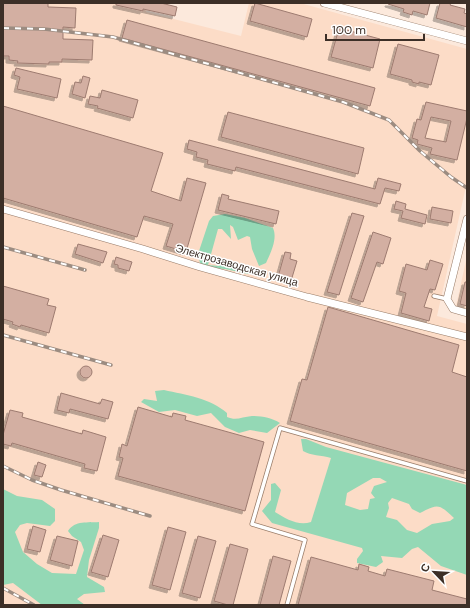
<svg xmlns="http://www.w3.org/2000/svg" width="470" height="608" font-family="'DM Sans',sans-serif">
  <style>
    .built { fill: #fcdcc7 }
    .green { fill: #94d8b5; fill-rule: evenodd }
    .building { fill: #d3afa2; stroke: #9d7b70; fill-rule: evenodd; filter: url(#shadow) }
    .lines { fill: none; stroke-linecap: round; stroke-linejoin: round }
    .service-casing { stroke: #997c68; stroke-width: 5 }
    .minor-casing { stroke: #997c68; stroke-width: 8 }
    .service { stroke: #fff; stroke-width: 3.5 }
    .minor { stroke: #fff; stroke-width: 7 }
    .rail-casing { stroke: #9c8c81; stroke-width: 3.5 }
    .rail { stroke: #fff; stroke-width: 2; stroke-dasharray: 6; stroke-linecap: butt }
    .labels { text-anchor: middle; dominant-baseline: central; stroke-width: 3; stroke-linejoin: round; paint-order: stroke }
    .street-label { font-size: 11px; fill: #3c2f27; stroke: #fff }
  </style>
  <defs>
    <filter id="shadow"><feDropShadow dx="-3" dy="3" stdDeviation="0" flood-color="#0004"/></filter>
  </defs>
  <rect width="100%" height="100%" fill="#fce9dc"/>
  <!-- built -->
  <g class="built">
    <path d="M3,3H112L118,4V3H148L146,12L241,36L249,3H300L467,49V182L437,316L467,324V605H3Z"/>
    <path d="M467,256V309L456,306Z"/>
  </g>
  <!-- green -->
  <g class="green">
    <path d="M225,214L245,218L273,228C278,239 270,254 266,263L259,266L252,249L250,237L247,236L238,240L233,227L230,225L231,239L222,229H218L208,265L219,266L225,262L234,269L243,267L256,270L257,274H248L225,269L210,268L200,263L198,254L209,221L213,216Z"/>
    <path d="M164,390C186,395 210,398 227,413V417C236,421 242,417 252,416C262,416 272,418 280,423L267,433L250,430L239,433L225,427L211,413L197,416L175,410L159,412L141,402L144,399L157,401L155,391Z"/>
    <path d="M301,439H306L326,447L467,485V575L441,566L418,547L412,549L402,558L381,556L383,562L376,567L357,563V559L363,551L362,548L272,523L262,511L271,500V484L275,483L281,490L275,512C286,519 298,526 311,522L331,458C321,455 311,456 303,451ZM373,478H380L387,482L374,486L371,493L375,498L370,499L368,509L360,510L345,505L347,493ZM392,498L409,504L412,509L420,513C438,504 438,503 454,518L450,521L432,524L417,533L407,530L397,520L386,517L389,508L388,503Z"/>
    <path d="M3,489L17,496L42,500L55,509V521L50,526L27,523L20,525L15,532L23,552L37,564L52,573L76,574L84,550L81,542L72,536L68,531C75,520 88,523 99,522V528L89,560L87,577L104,587L105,592L84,594L77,599L85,605H42L13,583L3,585Z"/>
  </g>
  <!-- building -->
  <g class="building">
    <path d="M3,3H48V7L76,8L75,28L63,27V39L93,40L92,60L62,59V62H49V64L17,63L18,61L9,60V56H3Z"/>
    <path d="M116,3H161L177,7L175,16L143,9V11L116,5Z"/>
    <path d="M255,3L312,19L307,37L250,21Z"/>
    <path d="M388,3H430L427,15L413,11L412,15L403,12L404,9L388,4Z"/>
    <path d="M440,3H451L450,5L465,9L464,13L467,14V27L436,18Z"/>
    <path d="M127,20L375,88L370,106L122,38Z"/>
    <path d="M339,28L380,39L373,68L331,57Z"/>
    <path d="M398,44L439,55L431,85L419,82V84L412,82V80L390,74Z"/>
    <path d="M16,68L61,79L57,98L17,89L20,77L14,75Z"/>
    <path d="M83,76L90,78L85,98L72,94L75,82L81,83Z"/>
    <path d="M102,90L138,100L133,118L97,108L98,106L88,104L90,96L100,98Z"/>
    <path d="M426,102L467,111V118L457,160L430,154L432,148L417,144L418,140L412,138L417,119L421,120ZM431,117L451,121L446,142L425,138Z"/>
    <path d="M3,106L163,153L151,191L181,201L187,178L206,183L186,252L166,246L173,224L144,216L137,237L3,198Z"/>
    <path d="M228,112L364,148L358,174L221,137Z"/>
    <path d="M189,140L375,189L378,178L401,184L399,191L385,188L380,204L236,167L235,171L207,164L208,160L196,157L197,152L187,149Z"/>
    <path d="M222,194L229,196L228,199L279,211L276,224L218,210Z"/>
    <path d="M396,201L406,204L405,209L427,215L425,224L401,218L403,211L394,209Z"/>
    <path d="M432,207L453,211L451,223L430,219Z"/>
    <path d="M352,213L364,216L339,295L327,292Z"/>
    <path d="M373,232L391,238L383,264L377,262L363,302L351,298Z"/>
    <path d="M78,244L107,252L103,263L75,254Z"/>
    <path d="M285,252L291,253L290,259L297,261L291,281L278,277Z"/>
    <path d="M116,257L132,262L129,271L118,268V265L114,264Z"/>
    <path d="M430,260L443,264L435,290L430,289L424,307L432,309L429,321L401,313L406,293L399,291L406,264L427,270Z"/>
    <path d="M465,282H467V306L460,304Z"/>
    <path d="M3,286L49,299L47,305L56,307L49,333L21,325L20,327L12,324L13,322L3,319Z"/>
    <path d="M328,307L459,345L452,372L467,377V471L290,421L302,379L307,380Z"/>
    <circle cx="86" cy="372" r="6"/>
    <path d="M61,393L100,404L102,399L113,402L108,419L70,409L69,413L57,410Z"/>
    <path d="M138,407L172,417L173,413L186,416L185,420L264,442L245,511L118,476L123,458L119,457L122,444L127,446Z"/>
    <path d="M10,410L23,413L22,417L82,434L83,430L106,437L97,471L84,468L85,464L12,443L11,446L3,444V435Z"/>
    <path d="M38,462L46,465L42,477L34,475Z"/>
    <path d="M33,526L46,530L40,552L27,549Z"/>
    <path d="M168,527L186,532L170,590L152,585Z"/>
    <path d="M103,535L119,540L108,577L91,572Z"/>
    <path d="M57,536L78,541L72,566L50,560Z"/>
    <path d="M198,536L216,541L200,598L182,593Z"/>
    <path d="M230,544L248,549L233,605H228L214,601Z"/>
    <path d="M273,556L291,561L279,605H260Z"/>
    <path d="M311,557L358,570L359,564L369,567L368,571L385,576L387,569L434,581L432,590L467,599V605H298Z"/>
  </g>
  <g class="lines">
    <defs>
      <g id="service">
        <path d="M434,296L447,299"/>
        <path d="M287,605L305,540L252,524L280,428L467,481"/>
      </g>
      <g id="minor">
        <path d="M324,3L467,41"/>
        <path d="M3,209L143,249L200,267L307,297L467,337"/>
        <path d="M467,219L447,299L453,309L467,313"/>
      </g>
    </defs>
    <!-- service casing -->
    <use href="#service" class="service-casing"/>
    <!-- minor casing -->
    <use href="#minor" class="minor-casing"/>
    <!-- service -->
    <use href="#service" class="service"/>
    <!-- minor -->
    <use href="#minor" class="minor"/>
    <defs>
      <g id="rail">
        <path d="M3,28L44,29L113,37L343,102L389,120L420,151L451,177L467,188"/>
        <path d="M3,247L85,270"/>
        <path d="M3,335L111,365"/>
        <path d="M3,466L32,480L61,490L150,516"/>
        <path d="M3,588L34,605"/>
      </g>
    </defs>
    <!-- rail casing -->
    <use href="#rail" class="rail-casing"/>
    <!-- rail -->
    <use href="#rail" class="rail"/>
  </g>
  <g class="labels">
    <!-- street labels -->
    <g class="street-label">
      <text transform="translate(237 265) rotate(16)">Электрозаводская улица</text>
    </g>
  </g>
  <!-- border -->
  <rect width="470" height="608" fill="none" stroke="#3c2f27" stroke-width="8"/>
  <!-- north arrow -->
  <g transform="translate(434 572) rotate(295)" stroke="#ffffff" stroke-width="3" paint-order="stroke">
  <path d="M0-3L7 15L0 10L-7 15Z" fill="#3c2f27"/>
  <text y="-6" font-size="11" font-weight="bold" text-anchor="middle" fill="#3c2f27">С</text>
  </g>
  <!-- scale -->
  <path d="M326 34v6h98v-6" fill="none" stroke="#3c2f27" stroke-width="2"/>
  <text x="332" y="34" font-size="12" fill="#3c2f27" stroke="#ffffff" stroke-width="3" paint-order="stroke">100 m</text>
</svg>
